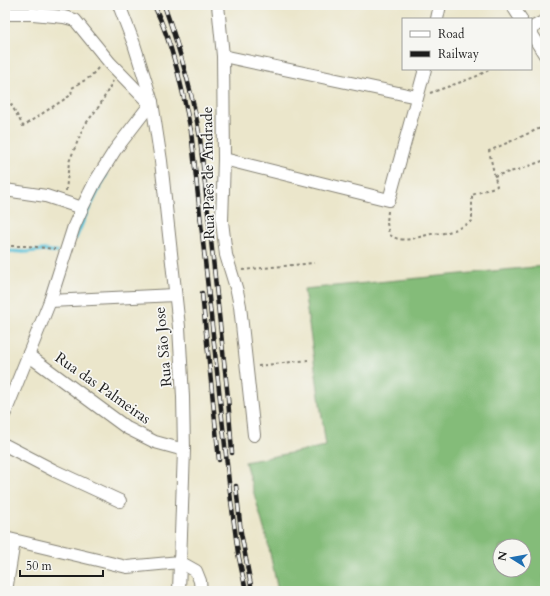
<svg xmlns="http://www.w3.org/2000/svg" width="550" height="596" font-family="Cardo,serif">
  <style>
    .forest { fill: #84bc79; stroke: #506c4a; fill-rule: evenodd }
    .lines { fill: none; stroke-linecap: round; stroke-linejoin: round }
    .stream { stroke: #5bc2d9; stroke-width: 3.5 }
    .minor-casing { stroke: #848174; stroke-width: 14 }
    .path { stroke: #848174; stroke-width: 2; stroke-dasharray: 3 3; stroke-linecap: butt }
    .minor { stroke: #fff; stroke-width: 12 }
    .rail-casing { stroke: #1c1c1c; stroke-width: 4.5 }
    .rail { stroke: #f6f6f2; stroke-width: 3; stroke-dasharray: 9; stroke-linecap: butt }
    .labels { text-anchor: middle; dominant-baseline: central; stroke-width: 3.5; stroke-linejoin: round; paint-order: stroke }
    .street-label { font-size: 15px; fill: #1c1c1c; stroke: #f6f6f2 }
  </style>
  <rect width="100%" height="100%" fill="#f6f6f2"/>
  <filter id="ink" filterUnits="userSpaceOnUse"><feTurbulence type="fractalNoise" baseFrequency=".025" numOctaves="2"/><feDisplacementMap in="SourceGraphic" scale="8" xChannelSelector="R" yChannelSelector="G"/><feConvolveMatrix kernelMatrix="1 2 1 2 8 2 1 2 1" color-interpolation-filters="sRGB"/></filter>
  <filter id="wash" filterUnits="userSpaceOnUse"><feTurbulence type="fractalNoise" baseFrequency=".012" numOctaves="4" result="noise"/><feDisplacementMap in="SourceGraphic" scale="16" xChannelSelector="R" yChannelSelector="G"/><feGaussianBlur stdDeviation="0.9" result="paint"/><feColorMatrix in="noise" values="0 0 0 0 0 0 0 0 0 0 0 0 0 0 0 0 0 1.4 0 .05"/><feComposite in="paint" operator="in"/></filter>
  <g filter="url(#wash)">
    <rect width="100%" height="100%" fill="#ebe6cb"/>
    <!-- forest -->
    <path class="forest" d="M545,266V591H278L267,539L245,462L326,446L304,289ZM500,546H524V570H500Z"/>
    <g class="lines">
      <!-- stream -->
      <g class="stream">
        <path d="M76,238L84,219L106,175"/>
        <path d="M5,251L26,252L44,250L57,252"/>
      </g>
    </g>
  </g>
  <g filter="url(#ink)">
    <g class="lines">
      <defs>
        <g id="minor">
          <path d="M119,5L134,44L152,102L161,161L179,327L183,397L184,450L179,591"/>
          <path d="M218,5L223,56L224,159L222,221L226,255L237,291L240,306L254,435"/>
          <path d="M512,5L521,19"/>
          <path d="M5,14H33L64,17L75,20L110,63L150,104"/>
          <path d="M437,19L440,5"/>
          <path d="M531,28L545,21"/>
          <path d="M531,33L545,55"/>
          <path d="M223,56L417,97"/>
          <path d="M224,159L389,200L425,69"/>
          <path d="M5,190L46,196L82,208"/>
          <path d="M50,301L175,295"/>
          <path d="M28,355L127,428L155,442L184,450"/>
          <path d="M5,413L50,301L74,226L82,208L95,182L115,150L152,102"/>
          <path d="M5,445L55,471L120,501"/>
          <path d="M5,538L127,567L180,562L196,571L200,581L201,591"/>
          <path d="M6,591L14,541"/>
        </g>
      </defs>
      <!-- minor casing -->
      <use href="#minor" class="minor-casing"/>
      <!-- path -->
      <g class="path">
        <path d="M5,93L23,126L71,95L72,88L90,77L99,67"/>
        <path d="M430,93L475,77L491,69"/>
        <path d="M494,176L521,169L545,160"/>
        <path d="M66,191L69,162L84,126L100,105L113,81"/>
        <path d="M388,211L387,223L389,234C402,245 417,237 431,234C435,233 440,234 444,233C454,231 464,226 472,221V195L497,186L489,151L545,126"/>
        <path d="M5,246H27L55,249"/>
        <path d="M242,270L314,263"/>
        <path d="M258,366L308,360"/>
      </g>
      <!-- minor -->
      <use href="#minor" class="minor"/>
      <defs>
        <g id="rail">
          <path d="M154,5C173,45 182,88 191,131L231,501L238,553L246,591"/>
          <path d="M164,5C180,50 192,90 200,138L228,398L232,453"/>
          <path d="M202,293L219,460"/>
          <path d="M236,486L241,533L252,591"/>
        </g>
      </defs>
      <!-- rail casing -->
      <use href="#rail" class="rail-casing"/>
      <!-- rail -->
      <use href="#rail" class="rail"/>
    </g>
  </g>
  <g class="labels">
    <!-- street labels -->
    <g class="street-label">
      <text transform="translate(208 173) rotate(-91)">Rua Paes de Andrade</text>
      <text transform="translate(163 347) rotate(-95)">Rua São Jose</text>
      <text transform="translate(103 388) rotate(35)">Rua das Palmeiras</text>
    </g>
  </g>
  <!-- margin -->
  <rect width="550" height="596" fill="none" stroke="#f6f6f2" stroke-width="20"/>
  <!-- legend -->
  <rect x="402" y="18" width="130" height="52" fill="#f6f6f2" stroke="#9f9f9c"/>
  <rect x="410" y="31" width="20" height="6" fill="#ffffff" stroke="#9f9f9c"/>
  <text x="438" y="38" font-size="12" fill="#1c1c1c">Road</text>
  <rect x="410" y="51" width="20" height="6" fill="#1c1c1c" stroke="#9f9f9c"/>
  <text x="438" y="58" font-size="12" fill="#1c1c1c">Railway</text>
  <!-- north arrow -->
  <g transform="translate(512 558) rotate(281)"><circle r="19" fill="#f6f6f2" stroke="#9f9f9c"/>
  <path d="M0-3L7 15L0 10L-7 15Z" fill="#1f6fb2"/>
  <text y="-6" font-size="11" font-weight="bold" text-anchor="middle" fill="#1c1c1c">N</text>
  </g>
  <!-- scale -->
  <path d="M20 570v6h83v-6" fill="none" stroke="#1c1c1c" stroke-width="2"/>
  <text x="26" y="570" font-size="12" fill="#1c1c1c" stroke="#f6f6f2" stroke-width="3" paint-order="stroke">50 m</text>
</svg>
